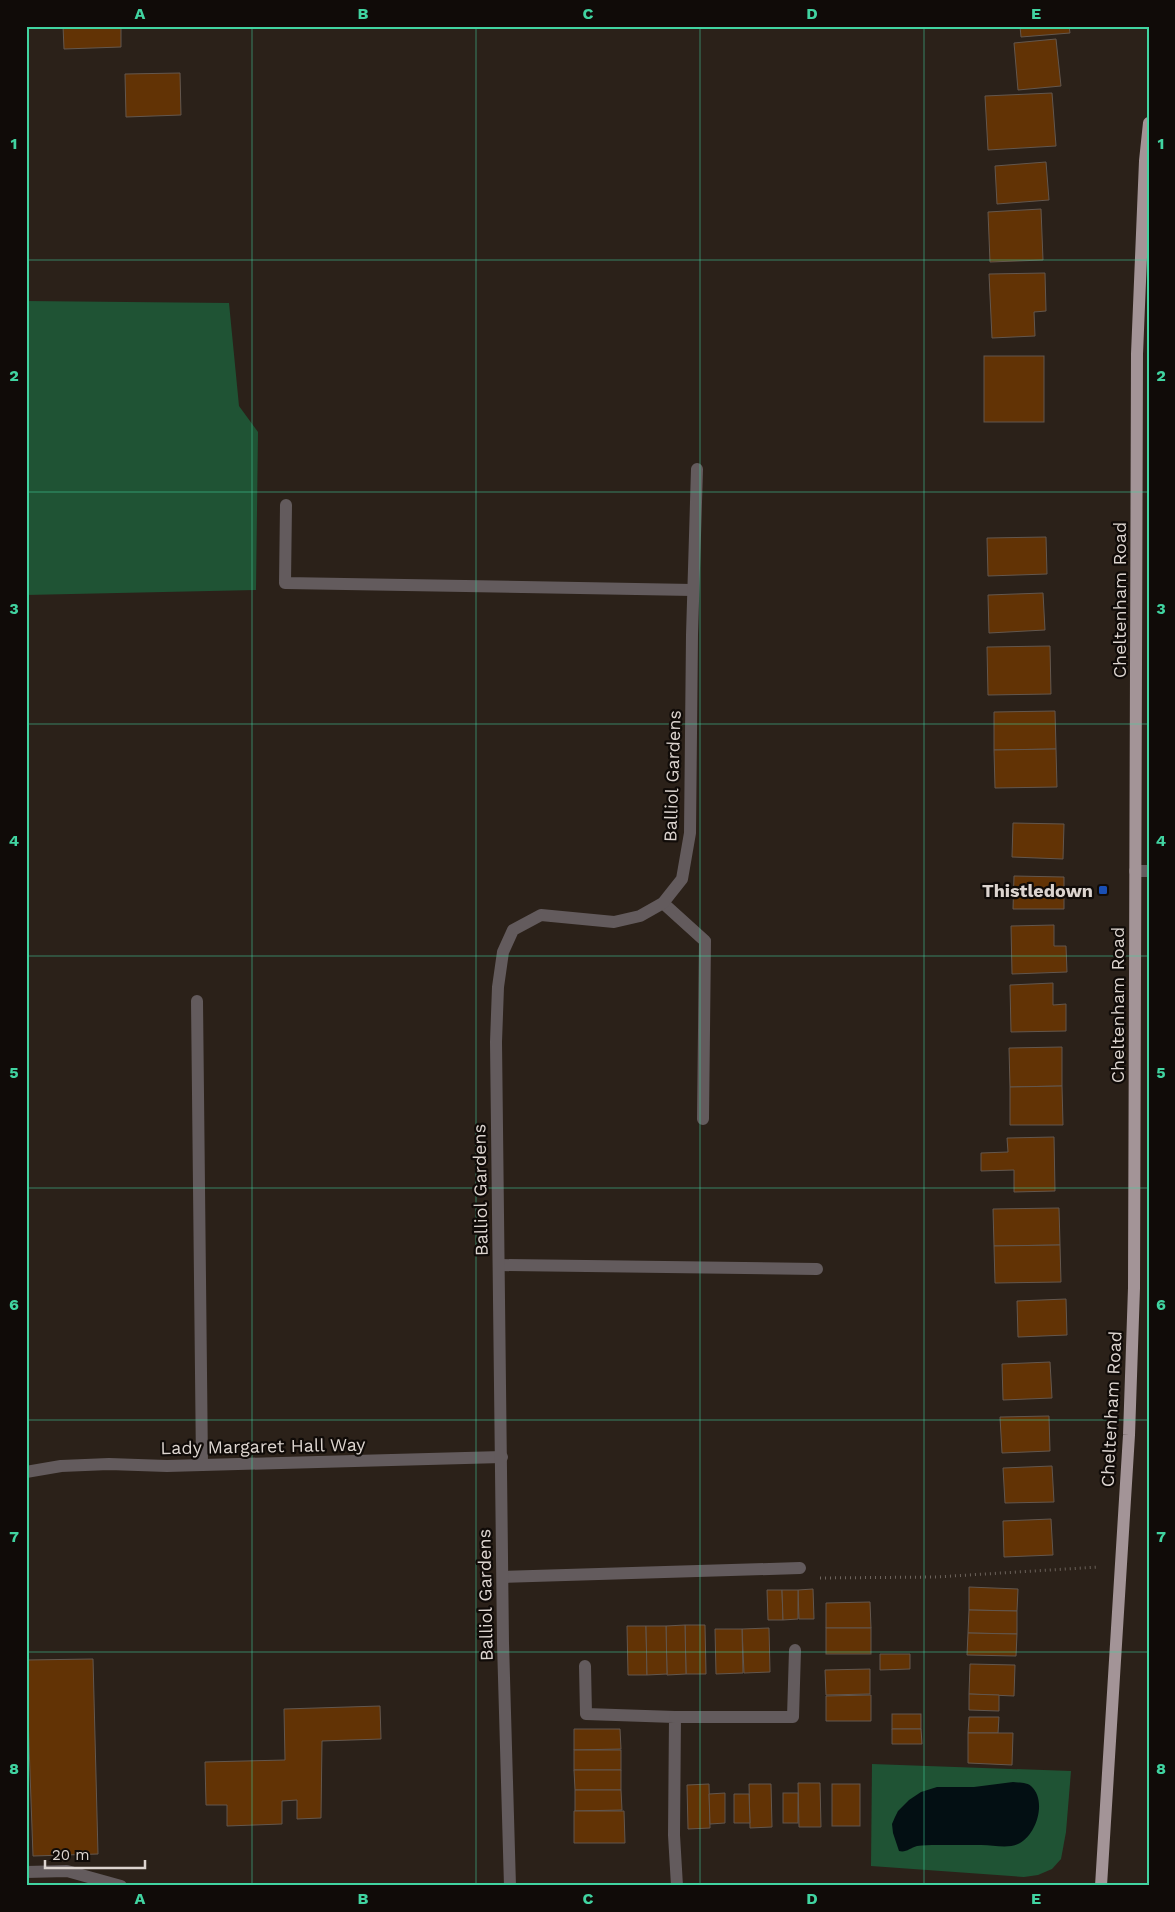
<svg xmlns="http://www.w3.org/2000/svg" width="1175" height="1912" font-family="'Work Sans',sans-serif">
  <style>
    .green { fill: #1f5334 }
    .water { fill: #030f13 }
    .building { fill: #623305; stroke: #63574e }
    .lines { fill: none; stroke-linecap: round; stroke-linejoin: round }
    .path { stroke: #6b625b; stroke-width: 3; stroke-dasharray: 1 4; stroke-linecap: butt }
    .minor { stroke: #635b5d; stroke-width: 12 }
    .major { stroke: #a39497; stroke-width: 12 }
    .grid { fill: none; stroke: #41d4a1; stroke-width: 1; stroke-opacity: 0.55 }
    .transit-dot { fill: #1a4fb4; stroke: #100b08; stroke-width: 2 }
    .labels { text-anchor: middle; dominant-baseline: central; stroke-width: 4.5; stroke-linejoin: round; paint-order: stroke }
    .street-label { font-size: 18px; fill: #dcd4cf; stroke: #100b08 }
    .poi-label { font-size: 18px; font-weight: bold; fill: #dcd4cf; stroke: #100b08; text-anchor: end }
    .neatline { fill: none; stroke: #41d4a1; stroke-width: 2 }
    .grid-label { font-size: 16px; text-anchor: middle; font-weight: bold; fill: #41d4a1 }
  </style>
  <rect width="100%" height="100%" fill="#2b2119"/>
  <!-- green -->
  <g class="green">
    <path d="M26,301L229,303L239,406L258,432L256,590L26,595Z"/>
    <path d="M872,1764L1071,1771L1066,1832L1061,1859L1052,1869L1038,1875L1024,1877L871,1866Z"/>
  </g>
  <!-- water -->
  <path class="water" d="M1013,1782C1019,1783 1026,1782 1031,1786C1047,1800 1037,1834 1020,1843C1007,1850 992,1844 978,1845C964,1845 950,1845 936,1845C930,1845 923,1845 917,1846C910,1848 906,1853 899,1851L893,1833L892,1824L895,1817L898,1811L909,1800L921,1792L937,1787H974Z"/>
  <!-- building -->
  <g class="building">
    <path d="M63,26H121V47L64,49Z"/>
    <path d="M1020,26H1069L1070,33L1021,37Z"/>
    <path d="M1056,39L1061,86L1018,90L1014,43Z"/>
    <path d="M180,73L181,115L126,117L125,74Z"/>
    <path d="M1052,93L1056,146L988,150L985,96Z"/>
    <path d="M1046,162L1049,200L997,204L995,166Z"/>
    <path d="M1041,209L1043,260L990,262L988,212Z"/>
    <path d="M1045,273L1046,311L1034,312L1035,336L992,338L989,274Z"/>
    <rect x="984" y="356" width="60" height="66"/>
    <path d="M1046,537L1047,574L988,576L987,538Z"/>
    <path d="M1043,593L1045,630L989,633L988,595Z"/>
    <path d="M1050,646L1051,694L988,695L987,647Z"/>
    <path d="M1055,711L1056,749L994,750V712Z"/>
    <path d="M1056,749L1057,787L995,788L994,750Z"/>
    <path d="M1013,823L1064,824L1063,859L1012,857Z"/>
    <path d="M1014,876L1064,877V909H1013Z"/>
    <path d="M1054,925V946H1066L1067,972L1012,974L1011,926Z"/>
    <path d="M1053,983V1005L1066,1004V1031L1011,1032L1010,985Z"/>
    <path d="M1062,1047V1086L1010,1087L1009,1048Z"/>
    <path d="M1062,1086L1063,1125H1010V1087Z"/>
    <path d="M1054,1137L1055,1191L1014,1192V1170L981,1171V1153L1008,1152L1007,1138Z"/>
    <path d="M1059,1208L1060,1245L994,1246L993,1209Z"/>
    <path d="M1060,1245L1061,1282L995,1283L994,1246Z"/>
    <path d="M1066,1299L1067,1335L1018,1337L1017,1301Z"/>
    <path d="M1050,1362L1052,1398L1003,1400L1002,1364Z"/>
    <path d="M1049,1416L1050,1451L1002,1453L1000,1417Z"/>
    <path d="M1052,1466L1054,1502L1005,1503L1003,1468Z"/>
    <path d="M1051,1519L1053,1555L1004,1557L1003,1521Z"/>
    <path d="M969,1587L1018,1589L1017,1611L969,1610Z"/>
    <path d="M813,1589L814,1619H799L798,1590Z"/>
    <path d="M767,1590H782L783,1620H768Z"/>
    <path d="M782,1590H798V1619L783,1620Z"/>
    <path d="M870,1602L871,1628H826V1603Z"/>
    <path d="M969,1610L1017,1611V1634L968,1633Z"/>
    <path d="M685,1625H705L706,1674H686Z"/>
    <path d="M685,1625L686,1674L667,1675L666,1626Z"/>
    <path d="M627,1626H646L647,1675H628Z"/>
    <path d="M646,1626H666L667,1674L647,1675Z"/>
    <path d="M769,1628L770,1672L744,1673L742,1629Z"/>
    <rect x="826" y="1628" width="45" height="26"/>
    <path d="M715,1629H742L743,1673L716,1674Z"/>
    <path d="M968,1633L1017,1634L1016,1656L967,1655Z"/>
    <path d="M880,1654H910V1669L880,1670Z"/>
    <path d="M93,1659L98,1854L33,1856L26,1660Z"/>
    <path d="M970,1664L1015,1665L1014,1696L969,1694Z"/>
    <path d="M870,1669V1694L826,1695L825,1670Z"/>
    <path d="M969,1694L999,1695V1711L969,1710Z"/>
    <path d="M871,1695V1721H826V1696Z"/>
    <path d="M380,1706L381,1739L322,1741L321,1818L297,1819V1800L282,1801V1824L227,1826V1805H206L205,1762L285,1760L284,1709Z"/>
    <rect x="892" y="1714" width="29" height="15"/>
    <path d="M969,1717H999L998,1733H968Z"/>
    <path d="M574,1729H620L621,1749L574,1750Z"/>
    <path d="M892,1729H921L922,1744H892Z"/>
    <path d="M968,1733H1013L1012,1765L968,1763Z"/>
    <rect x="574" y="1750" width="47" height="20"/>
    <path d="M574,1770H621V1790H575Z"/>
    <path d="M798,1783H820L821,1827H799Z"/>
    <path d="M709,1784L710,1828L688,1829L687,1785Z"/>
    <path d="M749,1784H771L772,1827L750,1828Z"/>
    <rect x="832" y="1784" width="28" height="42"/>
    <path d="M575,1790H621L622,1810L575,1811Z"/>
    <path d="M725,1793V1823L710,1824L709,1794Z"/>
    <rect x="783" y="1793" width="15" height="30"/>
    <path d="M734,1794H749L750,1823H734Z"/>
    <path d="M574,1811H624L625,1843H574Z"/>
  </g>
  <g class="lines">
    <!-- path -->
    <path class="path" d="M820,1578L936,1577L1099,1567"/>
    <!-- minor -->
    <g class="minor">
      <path d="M286,505L285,583L693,590"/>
      <path d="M1135,871H1149"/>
      <path d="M663,903L705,941L703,1119"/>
      <path d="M197,1001L202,1465"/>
      <path d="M499,1265L817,1269"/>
      <path d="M26,1472L61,1466L109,1464L167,1466L502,1457"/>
      <path d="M503,1577L800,1568"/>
      <path d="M585,1666L586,1714L675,1717L674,1835L677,1886"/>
      <path d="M675,1717H793L795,1650"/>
      <path d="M26,1872L67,1871L121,1886"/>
      <path d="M510,1886L503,1643L496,1042L498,987L503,952L513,930L541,915L614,922L640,916L663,903L682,879L690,833L692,635L697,469"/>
    </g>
    <!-- major -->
    <path class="major" d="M1101,1886L1129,1435L1134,1288L1137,354L1145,161L1149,123"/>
  </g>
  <!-- grid -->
  <path class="grid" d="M252,26V1886M476,26V1886M700,26V1886M924,26V1886M26,260H1149M26,492H1149M26,724H1149M26,956H1149M26,1188H1149M26,1420H1149M26,1652H1149"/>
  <!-- markers -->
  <rect class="transit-dot" x="1098" y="885" width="10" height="10" rx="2.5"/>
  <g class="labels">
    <!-- street labels -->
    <g class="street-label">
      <text transform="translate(1119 600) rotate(-90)">Cheltenham Road</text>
      <text transform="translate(672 776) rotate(-88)">Balliol Gardens</text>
      <text transform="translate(1117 1005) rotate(-90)">Cheltenham Road</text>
      <text transform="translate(480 1190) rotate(-91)">Balliol Gardens</text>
      <text transform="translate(1111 1409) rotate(-87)">Cheltenham Road</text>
      <text transform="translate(263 1446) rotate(-1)">Lady Margaret Hall Way</text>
      <text transform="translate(485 1595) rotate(-91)">Balliol Gardens</text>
    </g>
    <!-- poi labels -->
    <g class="poi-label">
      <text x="1093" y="890">Thistledown</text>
    </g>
  </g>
  <!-- border -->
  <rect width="1175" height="1912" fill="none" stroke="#100b08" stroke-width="55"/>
  <!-- scale -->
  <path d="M45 1860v8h100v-8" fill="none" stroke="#dcd4cf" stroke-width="2.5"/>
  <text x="52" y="1860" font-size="15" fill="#dcd4cf" stroke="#100b08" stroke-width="4" paint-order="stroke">20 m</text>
  <rect x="28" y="28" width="1120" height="1856" class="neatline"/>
  <g class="grid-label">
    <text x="140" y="19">A</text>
    <text x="363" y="19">B</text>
    <text x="588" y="19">C</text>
    <text x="812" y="19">D</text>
    <text x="1036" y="19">E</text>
    <text x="14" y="149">1</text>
    <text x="1161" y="149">1</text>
    <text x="14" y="381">2</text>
    <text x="1161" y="381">2</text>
    <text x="14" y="614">3</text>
    <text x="1161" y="614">3</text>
    <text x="14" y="846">4</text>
    <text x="1161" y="846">4</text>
    <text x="14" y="1078">5</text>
    <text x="1161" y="1078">5</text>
    <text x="14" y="1310">6</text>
    <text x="1161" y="1310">6</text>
    <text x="14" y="1542">7</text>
    <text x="1161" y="1542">7</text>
    <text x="14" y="1774">8</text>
    <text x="1161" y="1774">8</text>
    <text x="140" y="1904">A</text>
    <text x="363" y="1904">B</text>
    <text x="588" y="1904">C</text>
    <text x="812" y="1904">D</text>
    <text x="1036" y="1904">E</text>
  </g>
</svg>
